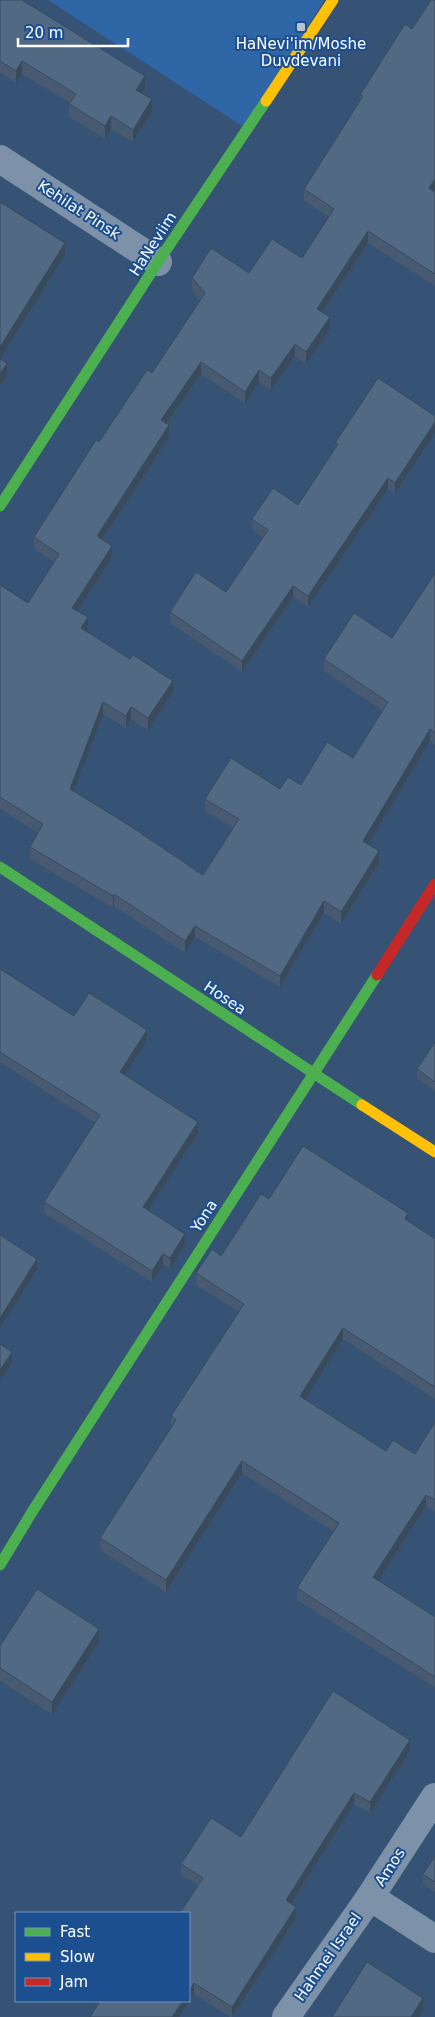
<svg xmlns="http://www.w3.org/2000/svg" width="435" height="2017" font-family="'DejaVu Sans',sans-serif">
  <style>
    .green { fill: #2f66a5 }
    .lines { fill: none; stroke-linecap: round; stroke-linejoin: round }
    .street { stroke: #7d92a8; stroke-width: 28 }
    .fast { stroke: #4caf50; stroke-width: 11 }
    .slow { stroke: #ffc107; stroke-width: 11 }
    .jam { stroke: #c62828; stroke-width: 11 }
    .wall { fill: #475a72 }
    .shaded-wall { fill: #394a5c }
    .building { fill: #526984; stroke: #394a5c }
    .poi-dot { fill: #b9c2ce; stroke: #1b4f8f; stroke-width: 2 }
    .labels { text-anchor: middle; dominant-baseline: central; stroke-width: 4; stroke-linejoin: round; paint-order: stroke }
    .poi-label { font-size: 15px; fill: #fff; stroke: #1b4f8f }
    .street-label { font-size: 15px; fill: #fff; stroke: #1b4f8f }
  </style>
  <rect width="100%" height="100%" fill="#365274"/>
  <!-- green -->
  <path class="green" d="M48,0H324L247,129Z"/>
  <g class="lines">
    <!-- street -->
    <g class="street">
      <path d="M0,159L158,262"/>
      <path d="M435,1797L370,1897L435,1939"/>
      <path d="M286,2017L370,1897"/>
    </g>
    <!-- fast -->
    <g class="fast">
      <path d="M0,506L158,262L266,101"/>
      <path d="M0,867L362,1105"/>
      <path d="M0,1565L32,1512L377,975"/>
    </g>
    <!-- slow -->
    <g class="slow">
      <path d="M266,101L333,0"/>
      <path d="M362,1105L435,1152"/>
    </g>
    <!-- jam -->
    <path class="jam" d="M377,975L435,884"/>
  </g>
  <!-- wall -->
  <g class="wall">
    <path d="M0,0L145,89L142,93L152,112L133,142L111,129L105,139L69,117V104L70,103L22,74L16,83L0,73Z"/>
    <path d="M435,0V286L368,243L323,312L330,329L306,364L295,356L271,390L259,382L245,403L201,374L167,423L169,437L103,539L112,557L78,611L88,629L86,632L173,692L148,730L131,719L126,728L103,714L73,791L203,875L233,828L205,811V799L280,789L301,785L353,758L383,711L324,671V659L392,638L435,573V745L430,741L368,844L379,863L341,924L324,913L280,987L195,937L185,953L114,906L113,908L30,859V847L38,833L0,809V586L28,603L54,562L34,549V537L99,442L152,373L200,300L192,290V278L249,273L302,258L329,217L304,201V189L360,100V95Z"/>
    <path d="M435,416V433L395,493L388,489L308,607L293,597L242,672L170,623V612L226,592L263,537L252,530V519L298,505L335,448V443Z"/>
    <path d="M0,969L74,1016L147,1040L124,1075L198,1133L148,1210L185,1244L170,1269L163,1264L152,1282L44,1213V1202L95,1123L0,1062Z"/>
    <path d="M435,1042V1091L417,1079V1069Z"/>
    <path d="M269,1199L408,1222L435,1239V1399L343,1339L305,1399L386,1451L415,1454L435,1422V1512L426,1506L378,1581L435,1617V1688L297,1600V1588L334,1532L242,1473L166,1592L100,1550V1538L171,1428V1416L239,1312L196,1285V1273L221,1256Z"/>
    <path d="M99,1642L52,1714L0,1681V1646Z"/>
    <path d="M410,1751L370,1813L354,1804L291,1903L296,1918L232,2017H230L194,1994L189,2001L198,1885L181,1875V1864L241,1837Z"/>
    <path d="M435,1856V1892L423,1884V1874Z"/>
  </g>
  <!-- shaded-wall -->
  <g class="shaded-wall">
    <path d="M22,61V74L16,83V71Z"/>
    <path d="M145,76V89L136,102V90Z"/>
    <path d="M152,99V112L133,142V130Z"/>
    <path d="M111,116V129L105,139V126Z"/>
    <path d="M435,179V190L429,200V188Z"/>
    <path d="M368,231V243L317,320V309Z"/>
    <path d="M65,243V255L0,359V347Z"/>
    <path d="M330,317V329L306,364V352Z"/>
    <path d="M295,344V356L271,390V378Z"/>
    <path d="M201,362V374L161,431V420Z"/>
    <path d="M7,363V375L0,386V374Z"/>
    <path d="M259,370V382L245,403V392Z"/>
    <path d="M435,422V433L395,493V483Z"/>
    <path d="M169,425V437L97,548V536Z"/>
    <path d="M388,478V489L308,607V596Z"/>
    <path d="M112,546V557L72,620V608Z"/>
    <path d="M293,586V597L242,672V661Z"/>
    <path d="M88,617V629L81,640V628Z"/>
    <path d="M173,681V692L148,730V718Z"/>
    <path d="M103,702V714L70,801V789Z"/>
    <path d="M131,707V719L126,728V716Z"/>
    <path d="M430,729V741L363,853V841Z"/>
    <path d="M379,851V863L341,924V912Z"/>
    <path d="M114,894V906L113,908V896Z"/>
    <path d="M324,901V913L280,987V976Z"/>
    <path d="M195,926V937L185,953V941Z"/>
    <path d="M147,1030V1040L120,1083V1072Z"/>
    <path d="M198,1122V1133L143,1218V1207Z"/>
    <path d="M408,1213V1225L405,1219Z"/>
    <path d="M185,1234V1244L170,1269V1258Z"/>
    <path d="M163,1254V1264L152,1282V1271Z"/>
    <path d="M37,1259V1269L0,1328V1318Z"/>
    <path d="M343,1328V1339L300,1408V1396Z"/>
    <path d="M12,1352V1362L0,1380V1370Z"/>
    <path d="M242,1461V1473L166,1592V1580Z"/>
    <path d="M426,1495V1506L373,1589V1577Z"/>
    <path d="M99,1629V1642L52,1714V1702Z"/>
    <path d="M410,1740V1751L370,1813V1802Z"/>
    <path d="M354,1793V1804L286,1911V1900Z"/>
    <path d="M296,1907V1918L232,2017V2007Z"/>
    <path d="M194,1983V1994L179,2017H172L183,2001H189V1991Z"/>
    <path d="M423,1998V2010L419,2017H411Z"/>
  </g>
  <!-- building -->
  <g class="building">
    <path d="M0,0H22L145,76L136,90L152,99L133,130L111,116L105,126L69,104L76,94L22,61L16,71L0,61Z"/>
    <path d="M431,0H435V179L429,188L435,192V274L368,231L317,309L330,317L306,352L295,344L271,378L259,370L245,392L201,362L161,420L169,425L97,536L112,546L72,608L88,617L81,628L130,659L133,655L173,681L148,718L131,707L126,716L103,702L70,789L124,822L203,875L239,819L205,799L231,758L280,789L288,777L301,785L327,742L353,758L388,702L324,659L354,613L392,638L435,573V733L430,729L363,841L379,851L341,912L324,901L280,976L195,926L185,941L114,894L113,896L30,847L43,824L0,797V585L28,603L59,554L34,537L96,440L99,442L147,370L152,373L205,293L192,278L211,248L249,273L272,239L302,258L334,209L304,189L363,96L360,95L405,24L412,29Z"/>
    <path d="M0,202L65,243L0,347Z"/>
    <path d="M0,359L7,363L0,374Z"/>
    <path d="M378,378L435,416V422L395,483L388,478L308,596L293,586L242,661L170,612L196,572L226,592L268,530L252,519L273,488L298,505L338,444L335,443Z"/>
    <path d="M0,969L74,1016L89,993L147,1030L120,1072L198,1122L143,1207L185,1234L170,1258L163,1254L152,1271L44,1202L100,1115L0,1052Z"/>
    <path d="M435,1042V1082L417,1069Z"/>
    <path d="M303,1146L408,1213L405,1219L435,1239V1387L343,1328L300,1396L386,1451L393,1440L415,1454L435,1422V1500L426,1495L373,1577L435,1617V1677L297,1588L339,1523L242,1461L166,1580L100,1538L176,1420L171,1416L244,1304L196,1273L212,1249L221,1256L261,1194L269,1199Z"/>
    <path d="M0,1235L37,1259L0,1318Z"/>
    <path d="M0,1344L12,1352L0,1370Z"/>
    <path d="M37,1589L99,1629L52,1702L0,1668V1646Z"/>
    <path d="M333,1691L410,1740L370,1802L354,1793L286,1900L296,1907L232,2007L194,1983L189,1991V1913H180L203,1878L181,1864L211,1818L241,1837Z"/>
    <path d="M435,1856V1882L423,1874Z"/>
    <path d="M367,1962L423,1998L411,2017H332Z"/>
    <path d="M100,2001H183L172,2017H90Z"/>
  </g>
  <!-- markers -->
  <rect class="poi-dot" x="296" y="22" width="10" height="10" rx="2.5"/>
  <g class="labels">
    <!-- poi labels -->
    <g class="poi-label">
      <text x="301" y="44">HaNevi'im/Moshe<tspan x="301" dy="17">Duvdevani</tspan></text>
    </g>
    <!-- street labels -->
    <g class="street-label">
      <text transform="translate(79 210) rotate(33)">Kehilat Pinsk</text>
      <text transform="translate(153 244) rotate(-57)">HaNeviim</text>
      <text transform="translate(225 998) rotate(34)">Hosea</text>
      <text transform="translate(204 1216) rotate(-57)">Yona</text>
      <text transform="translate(390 1867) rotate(-57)">Amos</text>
      <text transform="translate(328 1957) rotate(-55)">Hahmei Israel</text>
    </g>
  </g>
  <!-- legend -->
  <rect x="15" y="1912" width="175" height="90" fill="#1b4f8f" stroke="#7695bc"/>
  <rect x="25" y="1928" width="25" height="8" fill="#4caf50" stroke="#7695bc"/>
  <text x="60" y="1937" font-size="15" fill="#ffffff">Fast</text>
  <rect x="25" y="1953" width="25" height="8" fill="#ffc107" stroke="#7695bc"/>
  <text x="60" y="1962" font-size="15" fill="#ffffff">Slow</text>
  <rect x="25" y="1978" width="25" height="8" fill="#c62828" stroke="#7695bc"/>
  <text x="60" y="1987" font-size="15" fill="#ffffff">Jam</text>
  <!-- scale -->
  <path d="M18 38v8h110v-8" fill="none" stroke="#ffffff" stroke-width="2.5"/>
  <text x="25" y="38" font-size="15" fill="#ffffff" stroke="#1b4f8f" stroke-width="4" paint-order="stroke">20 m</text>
</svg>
